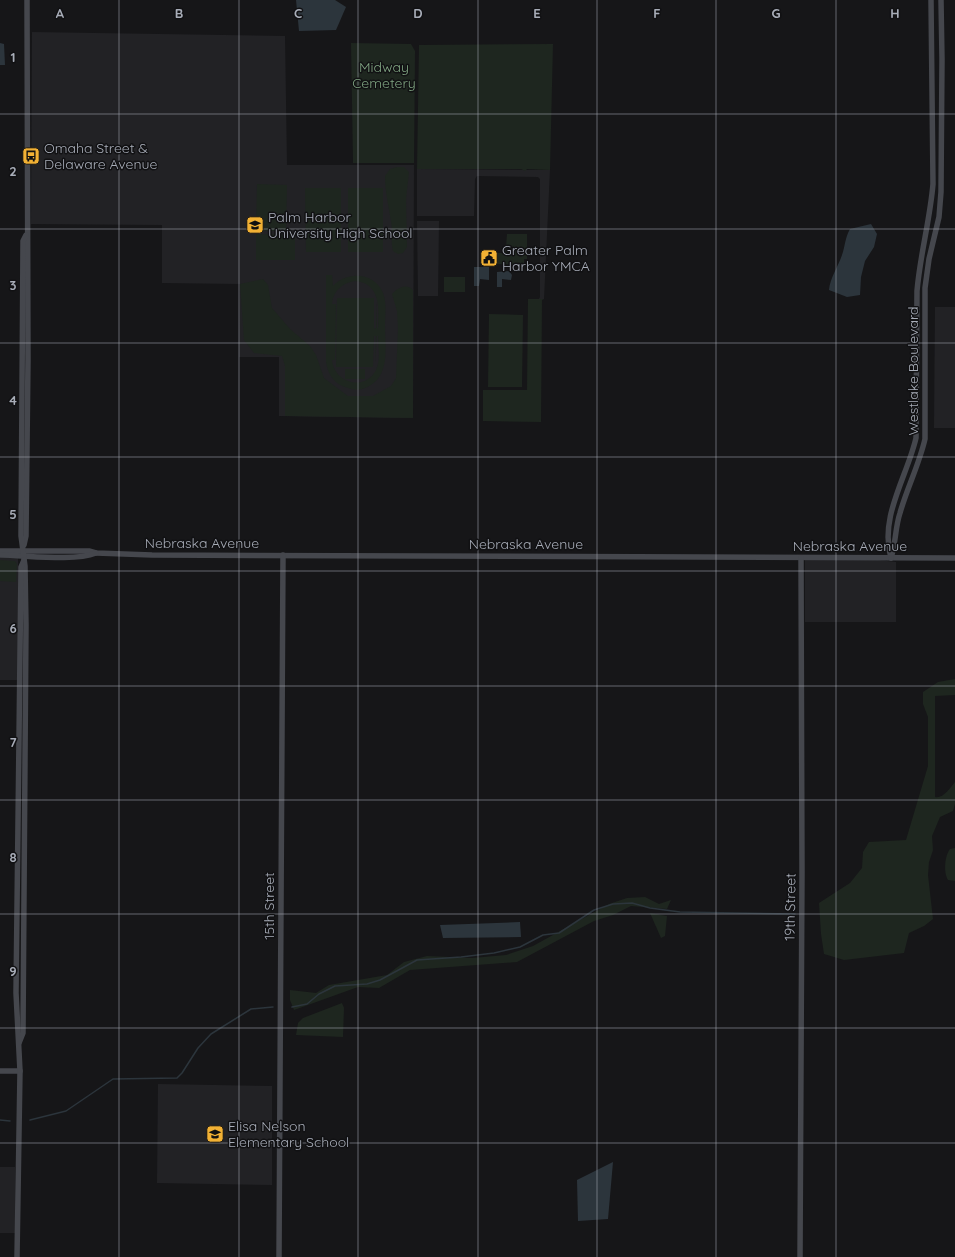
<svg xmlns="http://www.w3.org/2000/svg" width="955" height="1257" font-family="Quicksand,sans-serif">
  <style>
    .built { fill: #222225 }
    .green { fill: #1e261f; fill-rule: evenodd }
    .water { fill: #2c353c }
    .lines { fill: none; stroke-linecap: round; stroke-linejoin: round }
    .stream { stroke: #2c353c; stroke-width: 1.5 }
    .secondary { stroke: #45474d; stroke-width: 5.5 }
    .grid { fill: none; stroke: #a8adb8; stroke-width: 1; stroke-opacity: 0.55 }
    .labels { text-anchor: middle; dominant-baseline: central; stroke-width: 3; stroke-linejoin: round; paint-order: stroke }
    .park-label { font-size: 14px; fill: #7fa381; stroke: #111113 }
    .poi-label { font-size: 14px; fill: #a8adb8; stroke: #111113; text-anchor: start }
    .street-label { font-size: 14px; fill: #a8adb8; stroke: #111113 }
    .grid-label { font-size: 13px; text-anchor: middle; font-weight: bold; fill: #a8adb8; stroke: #111113; stroke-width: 3; stroke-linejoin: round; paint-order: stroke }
  </style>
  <rect width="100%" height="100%" fill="#161618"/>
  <!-- built -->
  <g class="built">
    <path d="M32,32L285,36L287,165H414L413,418L279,416V357H239L240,284L162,283V225L31,224Z"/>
    <path d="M417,169L550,170L544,299H539L540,297V179L538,177L477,176L475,179L474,216H417Z"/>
    <path d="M417,221H439L438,296H418Z"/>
    <path d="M935,307H955V428H934Z"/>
    <rect x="0" y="558" width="18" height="122"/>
    <path d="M805,560H878L896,562V622H805Z"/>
    <path d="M158,1084L272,1086V1185L157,1183Z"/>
    <rect x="0" y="1167" width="15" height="66"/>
  </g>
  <!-- green -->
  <g class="green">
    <path d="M351,43L411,44L415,51L414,163H353Z"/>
    <path d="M553,44L550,170L527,169L525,171L521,169H417L419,45Z"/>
    <path d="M397,167H404L409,172L406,199L407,247L403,253L398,254L393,251C391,243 392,236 392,229C390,211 385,194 385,176L390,169Z"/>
    <path d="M257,184L287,185L286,231H256Z"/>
    <path d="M305,188H341V252H306Z"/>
    <rect x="348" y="188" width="35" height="64"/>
    <path d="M256,234L295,235V260H256Z"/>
    <path d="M507,234H527V259H524V265L494,264L495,253H503V249L506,247Z"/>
    <path d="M326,275H332L333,286C347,271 374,272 383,293C387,303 385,316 385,326C385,348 391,378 365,388C360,390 354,390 348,388C335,385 328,375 326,362ZM355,281C381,283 379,309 378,328L377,329L376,301V328L374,329V298H337L336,367H373L374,336H376L375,363L377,336H378C378,346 381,360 376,370C365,392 334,383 332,360H335L336,304H332C333,291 342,283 355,281Z"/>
    <rect x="444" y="277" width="21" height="15"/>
    <path d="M263,279L268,285L272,308L290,329L310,346L316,355L324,378L348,396H373L391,386L396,378L398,328L397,311L392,294C398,288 406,283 413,290V418L285,416V366L282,356L254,353L244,340L240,284Z"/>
    <path d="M528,299H544L542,300L541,422L483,421V390H527Z"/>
    <path d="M489,314L523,315L522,387H488Z"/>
    <rect x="345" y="369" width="20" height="10"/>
    <path d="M0,560L15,561L17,564L16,582L0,581Z"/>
    <path d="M955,679V695L935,696V797C943,799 950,788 955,782V804L953,811L940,817L932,836L933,850L929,862L928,875L933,919L924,926L909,933L904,953L844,960L824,954L821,934L819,903L850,883L862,868L863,852L869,842L906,840L928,766V717L923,704V692L938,682Z"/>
    <path d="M955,848V881L948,880C943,872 945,855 950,849Z"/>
    <path d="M645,897L659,904L671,900L667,909L631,906L613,915L594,921L517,962L410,970L379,988L358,987L294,1010L290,1000V990L316,993L329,985L387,975L404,962L427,956L472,958L506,955L533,946L609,904L627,898Z"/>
    <path d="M650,913L667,916L665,936L661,938Z"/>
    <path d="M342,1003L344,1008L343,1037L296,1035L298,1023L303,1018Z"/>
  </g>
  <!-- water -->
  <g class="water">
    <path d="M296,0H335L346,7L336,30L299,31Z"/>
    <path d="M0,43L4,44L5,65H0Z"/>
    <path d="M871,224L877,234L874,247L865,261L861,277L860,295L847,297L829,290C830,278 838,267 842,255C845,246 845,238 850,229Z"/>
    <path d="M474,267H489V280L480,279L479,286H474Z"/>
    <path d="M509,271L512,275L511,280L502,279V287H497V272Z"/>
    <path d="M520,922L521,937L443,938L440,925Z"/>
    <path d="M613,1162L608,1219L578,1221L577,1180Z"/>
  </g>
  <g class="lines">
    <!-- stream -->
    <g class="stream">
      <path d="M292,1007L307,1004L319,994L335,986L367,984L380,980L417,960L461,957L494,953L520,947L543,935L559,933L594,910L613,904L632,903L650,908L680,912L795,914"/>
      <path d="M0,1120L10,1121"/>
      <path d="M30,1120L66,1111L113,1079L177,1078L182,1073L198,1048L211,1034L251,1009L273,1007"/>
    </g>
    <!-- secondary -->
    <g class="secondary">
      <path d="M24,545L26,536L28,360L27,0"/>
      <path d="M0,551H89L96,553L152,555L955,558"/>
      <path d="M0,555C26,555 73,562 96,553"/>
      <path d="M891,558C896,543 895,528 900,513C907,488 919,465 925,439V288L929,259L939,217L941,192L942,59L941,0"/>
      <path d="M891,558C879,517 907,477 916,438L917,291C920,255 930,220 933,184L931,0"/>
      <path d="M19,1043L23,1033L26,625L25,566L21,536L23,241L26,235"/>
      <path d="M0,1071H20"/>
      <path d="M17,1257L20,1071L16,993L21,567L24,560"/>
      <path d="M279,1257L283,555"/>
      <path d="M800,1257L802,872L801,558"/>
    </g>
  </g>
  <!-- grid -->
  <path class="grid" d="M119,0V1257M239,0V1257M358,0V1257M478,0V1257M597,0V1257M716,0V1257M836,0V1257M0,114H955M0,229H955M0,343H955M0,457H955M0,571H955M0,686H955M0,800H955M0,914H955M0,1028H955M0,1143H955"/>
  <!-- icons -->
  <defs>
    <symbol id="bus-square" viewBox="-11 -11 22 22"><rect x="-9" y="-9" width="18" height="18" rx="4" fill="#f2b134" stroke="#111113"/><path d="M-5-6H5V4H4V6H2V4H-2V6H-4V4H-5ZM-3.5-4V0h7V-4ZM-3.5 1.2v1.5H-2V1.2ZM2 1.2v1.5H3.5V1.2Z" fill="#111"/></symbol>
    <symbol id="school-square" viewBox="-11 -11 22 22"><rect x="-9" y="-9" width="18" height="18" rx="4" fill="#f2b134" stroke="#111113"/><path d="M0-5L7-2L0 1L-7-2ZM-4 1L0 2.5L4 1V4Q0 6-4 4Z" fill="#111"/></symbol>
    <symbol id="civic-square" viewBox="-11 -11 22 22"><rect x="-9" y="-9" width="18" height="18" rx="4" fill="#f2b134" stroke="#111113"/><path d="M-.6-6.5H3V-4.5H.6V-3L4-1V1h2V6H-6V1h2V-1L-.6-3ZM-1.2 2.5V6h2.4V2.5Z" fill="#111"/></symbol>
  </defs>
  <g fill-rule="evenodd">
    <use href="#bus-square" x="21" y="146" width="20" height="20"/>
    <use href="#school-square" x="245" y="215" width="20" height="20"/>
    <use href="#civic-square" x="479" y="248" width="20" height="20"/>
    <use href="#school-square" x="205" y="1124" width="20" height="20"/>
  </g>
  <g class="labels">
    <!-- park labels -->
    <g class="park-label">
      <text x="384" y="67">Midway<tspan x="384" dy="16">Cemetery</tspan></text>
    </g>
    <!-- poi labels -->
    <g class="poi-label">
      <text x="44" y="148">Omaha Street &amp;<tspan x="44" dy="16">Delaware Avenue</tspan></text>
      <text x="268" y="217">Palm Harbor<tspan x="268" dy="16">University High School</tspan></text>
      <text x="502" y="250">Greater Palm<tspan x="502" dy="16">Harbor YMCA</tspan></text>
      <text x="228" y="1126">Elisa Nelson<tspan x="228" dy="16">Elementary School</tspan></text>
    </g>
    <!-- street labels -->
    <g class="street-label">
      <text transform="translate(913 371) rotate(-90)">Westlake Boulevard</text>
      <text x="202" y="543">Nebraska Avenue</text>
      <text x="526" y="544">Nebraska Avenue</text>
      <text x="850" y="546">Nebraska Avenue</text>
      <text transform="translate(269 906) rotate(-90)">15th Street</text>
      <text transform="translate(790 907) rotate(-89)">19th Street</text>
    </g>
  </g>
  <g class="grid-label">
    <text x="60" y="18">A</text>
    <text x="179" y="18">B</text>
    <text x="298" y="18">C</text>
    <text x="418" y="18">D</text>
    <text x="537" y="18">E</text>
    <text x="657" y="18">F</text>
    <text x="776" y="18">G</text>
    <text x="895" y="18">H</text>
    <text x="13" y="62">1</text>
    <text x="13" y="176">2</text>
    <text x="13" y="290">3</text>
    <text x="13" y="405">4</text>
    <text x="13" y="519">5</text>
    <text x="13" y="633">6</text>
    <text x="13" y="747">7</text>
    <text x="13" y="862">8</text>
    <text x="13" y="976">9</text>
  </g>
</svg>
